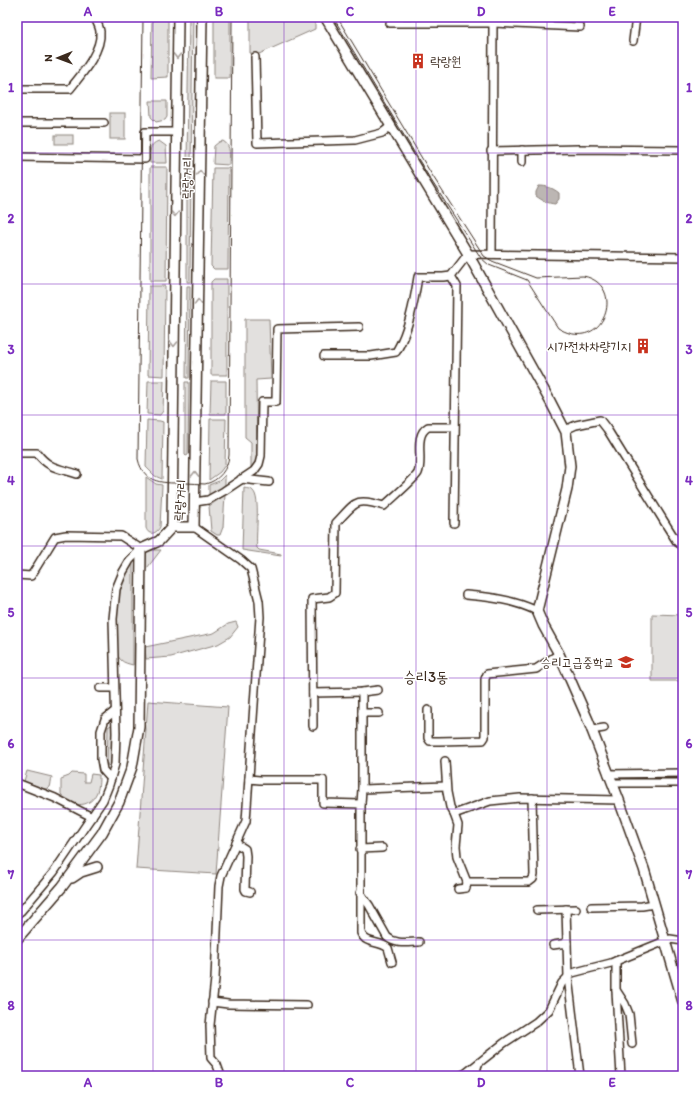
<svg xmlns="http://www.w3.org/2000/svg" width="700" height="1093" font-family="Itim,'Poor Story',sans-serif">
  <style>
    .green { fill: #e2e0de; stroke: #8e857e }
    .water { fill: #bcb6b3; stroke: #887e77 }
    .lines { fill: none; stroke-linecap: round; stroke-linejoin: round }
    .minor-casing { stroke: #3b2a1e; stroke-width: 10 }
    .major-casing { stroke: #3b2a1e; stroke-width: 12 }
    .minor { stroke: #fff; stroke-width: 7 }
    .major { stroke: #fff; stroke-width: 9 }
    .tram { stroke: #3b2a1e; stroke-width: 1 }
    .oneway { stroke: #a79f9a }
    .grid { fill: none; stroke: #7b2cbf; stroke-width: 1; stroke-opacity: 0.55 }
    .labels { text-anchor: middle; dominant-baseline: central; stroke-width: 3; stroke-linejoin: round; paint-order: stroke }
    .poi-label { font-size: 13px; fill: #3b2a1e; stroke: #fff; text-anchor: end }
    .street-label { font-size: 13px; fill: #3b2a1e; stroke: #fff }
    .quarter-label { font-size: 15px; fill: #3b2a1e; stroke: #fff }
    .neatline { fill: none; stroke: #7b2cbf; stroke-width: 1.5 }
    .grid-label { font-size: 13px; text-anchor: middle; font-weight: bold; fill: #7b2cbf }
  </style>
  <rect width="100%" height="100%" fill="#fff"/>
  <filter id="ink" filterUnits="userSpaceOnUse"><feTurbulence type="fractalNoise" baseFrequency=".025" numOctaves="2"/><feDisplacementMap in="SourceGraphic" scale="8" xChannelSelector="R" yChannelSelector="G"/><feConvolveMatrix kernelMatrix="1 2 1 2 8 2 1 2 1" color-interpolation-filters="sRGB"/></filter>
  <g filter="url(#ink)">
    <!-- green -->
    <g class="green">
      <path d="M152,17H168V77L151,78Z"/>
      <path d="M189,17H193L191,164H187Z"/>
      <rect x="214" y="17" width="16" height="61"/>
      <path d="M250,17H311L315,24V29L259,54L250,53Z"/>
      <path d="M150,101H167V117L165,120L156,122L151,117Z"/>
      <rect x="110" y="113" width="15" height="26"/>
      <rect x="55" y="135" width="18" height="9"/>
      <path d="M159,141L166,146L167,163H150C150,154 148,144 159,141Z"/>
      <path d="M223,141C232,146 229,156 229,165L213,164L214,146L219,142Z"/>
      <path d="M150,167H167L166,281H150Z"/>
      <path d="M187,168H191L190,282H187Z"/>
      <path d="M213,168H229L228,269H214L211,266Z"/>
      <path d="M214,279H227V375H211V282Z"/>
      <path d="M149,286H165L164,376L148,375Z"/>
      <path d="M187,286H190L189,378H186Z"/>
      <path d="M245,319H269L271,379L256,380L257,459L251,468V442L245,437Z"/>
      <path d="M148,381H164L163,411L160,415L147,414Z"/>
      <path d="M211,381H226V414H210Z"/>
      <path d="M185,382H189L188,455L186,456L185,455Z"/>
      <path d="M210,419H226L225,465L220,472L209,480Z"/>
      <path d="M147,420L160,421L163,422L162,479L155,476L146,467Z"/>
      <path d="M225,475V486L209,496V485L219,481Z"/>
      <path d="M146,477L156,484L162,485L160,527C157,533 149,537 146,528Z"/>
      <path d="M244,488C247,489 251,488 253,491C261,498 255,536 257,548L259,550L281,554V556L242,550Z"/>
      <path d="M225,495L223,527L220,535H217L211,531L209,506Z"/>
      <path d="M150,550H161L144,572L145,555L147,551Z"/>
      <path d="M133,563V665C129,664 124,663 121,660C110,651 117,601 121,588C123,579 129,571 133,563Z"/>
      <path d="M652,614L683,615V681H652Z"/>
      <path d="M236,622L238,627L230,637L218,644L171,657L146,659L145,647L214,633L228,624Z"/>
      <path d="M148,701L228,707L216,874L136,869Z"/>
      <path d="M111,725L112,727L111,765L110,766L107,765L108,727Z"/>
      <path d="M27,771L52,777C51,780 51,785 50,787C46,793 29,784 24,781Z"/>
      <path d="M72,773L84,774V782H89L91,774L99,775C99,781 99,789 96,794C89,809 70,807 61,794V779L69,776Z"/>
    </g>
    <!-- water -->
    <path class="water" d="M539,186C547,186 553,188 559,193V199L555,204C547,203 543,201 536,196V192Z"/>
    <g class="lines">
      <defs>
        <g id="minor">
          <path d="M391,17L390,23H493L580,27"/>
          <path d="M633,41L636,17"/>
          <path d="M255,57L257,143L355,140L382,133L391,126"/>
          <path d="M17,89H70C81,75 102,51 100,32C100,28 97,23 96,20L92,17"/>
          <path d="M17,123H104"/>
          <path d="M491,151L578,149L683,150"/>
          <path d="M17,157L145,159V132H176"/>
          <path d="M522,162V150"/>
          <path d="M492,254L493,23"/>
          <path d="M451,276L457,286L454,523"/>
          <path d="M324,356H371L396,352C409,330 414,302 418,277H443L451,276L468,254L683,257"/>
          <path d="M565,430L576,425L600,420L607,429L665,523L677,542L683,546"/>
          <path d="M17,453H37C49,469 59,468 77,474"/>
          <path d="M241,479L269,482"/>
          <path d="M195,502L208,500L224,491L254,471L259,464L261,456L262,402H276L277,329L359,327"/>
          <path d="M194,527L241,560L251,569L259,601L260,617L246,821L221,876L219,886L215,979L210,1025L211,1058L217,1065L221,1076"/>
          <path d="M17,575L31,576L55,537L66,535L121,536L141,549L130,560L123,572L116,589L113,619L116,733L115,764L109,785L103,800L54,872L21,911L17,914"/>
          <path d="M466,595C491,597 514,600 537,611"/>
          <path d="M100,688H114"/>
          <path d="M313,693L362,692L378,690"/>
          <path d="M428,710V738L430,741H439L483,740L485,737V679L487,674L536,669L559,654"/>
          <path d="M362,713H379"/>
          <path d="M313,726L312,599L329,597L335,593L336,523C356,502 355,497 384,506C390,500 415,479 418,473C424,459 413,436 428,427H454"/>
          <path d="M591,730L604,728"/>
          <path d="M445,761L447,792L450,807L454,814L458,825L456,846L457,857L467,882H529L533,879L534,875L532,798"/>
          <path d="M608,774L683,773"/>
          <path d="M111,779L103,770L101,759V731L105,719L115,711"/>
          <path d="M249,779L260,780H323V803L361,804V933C366,945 379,940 388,948L392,962"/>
          <path d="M17,783L55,798L92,817"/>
          <path d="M612,783H679"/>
          <path d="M362,789L446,786"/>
          <path d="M361,804L362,789V692"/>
          <path d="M454,814L490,801L520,798L619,800"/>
          <path d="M237,844L245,849L246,856L245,889L246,891L250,892"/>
          <path d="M360,849L382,848"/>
          <path d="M458,889L466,888L467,882"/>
          <path d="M360,893L369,905L387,937C396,945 408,942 419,942"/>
          <path d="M591,907L642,906L654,904"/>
          <path d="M566,909L568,977L580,1076"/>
          <path d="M537,910L576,909"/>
          <path d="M553,945L567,943"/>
          <path d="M616,961V990L625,1004L629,1014L632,1044"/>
          <path d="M616,991L621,1076"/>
          <path d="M212,1002L228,1004L307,1005"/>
          <path d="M460,1076L466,1073L504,1043L536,1022L549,1010L562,983L572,973L611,963L670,939L683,941"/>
          <path d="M475,1076L478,1064"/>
        </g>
        <g id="major">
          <path d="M178,17L172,527H194L202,17"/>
          <path d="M325,17L468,254L550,401L566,432L570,466L567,489L537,611L543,625L559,654L588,720L619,800L644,869L683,1002"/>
          <path d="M72,878L81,872L97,867"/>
          <path d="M17,939L62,887L102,833L119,802L132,767L139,727L141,549L159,541L172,527"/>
        </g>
      </defs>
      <!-- minor casing -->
      <use href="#minor" class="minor-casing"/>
      <!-- major casing -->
      <use href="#major" class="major-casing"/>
      <!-- minor -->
      <use href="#minor" class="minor"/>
      <!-- major -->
      <use href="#major" class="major"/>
      <!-- tram -->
      <g class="tram">
        <path d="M143,17L138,459C144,485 165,483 186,483C192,483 199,484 205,484C219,481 228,469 229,455L232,17"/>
        <path d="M333,17L429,177L481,258L489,265L527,280L558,328C604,356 628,284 583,276L536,278L492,261L484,256L432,175L337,17"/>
      </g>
    </g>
    <!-- one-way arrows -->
    <defs><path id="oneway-chevron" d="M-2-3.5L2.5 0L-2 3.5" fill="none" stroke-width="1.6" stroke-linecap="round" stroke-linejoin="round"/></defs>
    <g class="oneway">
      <use href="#oneway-chevron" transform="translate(177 56) rotate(91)"/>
      <use href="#oneway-chevron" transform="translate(200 173) rotate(-89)"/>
      <use href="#oneway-chevron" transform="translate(175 214) rotate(91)"/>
      <use href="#oneway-chevron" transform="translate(198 302) rotate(-89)"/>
      <use href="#oneway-chevron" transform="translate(174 344) rotate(91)"/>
      <use href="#oneway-chevron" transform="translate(195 474) rotate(-89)"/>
    </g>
  </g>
  <!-- grid -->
  <path class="grid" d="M153,17V1076M284,17V1076M416,17V1076M547,17V1076M17,153H683M17,284H683M17,415H683M17,546H683M17,678H683M17,809H683M17,940H683"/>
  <!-- icons -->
  <defs>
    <symbol id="building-bare" viewBox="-9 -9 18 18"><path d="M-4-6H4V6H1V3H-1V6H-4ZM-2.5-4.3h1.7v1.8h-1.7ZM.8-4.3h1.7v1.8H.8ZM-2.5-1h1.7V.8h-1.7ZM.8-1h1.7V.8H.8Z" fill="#c8321e" stroke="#fff" stroke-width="2.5" paint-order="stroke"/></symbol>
    <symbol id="school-bare" viewBox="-9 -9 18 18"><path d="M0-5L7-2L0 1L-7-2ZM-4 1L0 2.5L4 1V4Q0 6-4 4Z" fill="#c8321e" stroke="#fff" stroke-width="2.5" paint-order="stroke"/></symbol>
  </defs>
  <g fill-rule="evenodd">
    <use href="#building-bare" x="407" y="50" width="22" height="22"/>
    <use href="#building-bare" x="632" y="335" width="22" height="22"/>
    <use href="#school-bare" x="615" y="651" width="22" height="22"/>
  </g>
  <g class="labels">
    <!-- poi labels -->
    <g class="poi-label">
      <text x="430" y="61" text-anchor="start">락랑원</text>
      <text x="631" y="346">시가전차차량기지</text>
      <text x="614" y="662">승리고급중학교</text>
    </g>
    <!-- street labels -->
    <g class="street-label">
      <text transform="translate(187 178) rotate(-89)">락랑거리</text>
      <text transform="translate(180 500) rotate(-86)">락랑거리</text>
    </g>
    <!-- quarter labels -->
    <g class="quarter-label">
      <text x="426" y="677">승리3동</text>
    </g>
  </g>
  <!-- margin -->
  <rect width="700" height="1093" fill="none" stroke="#fff" stroke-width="44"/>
  <!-- north arrow -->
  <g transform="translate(58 58) rotate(269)" stroke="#ffffff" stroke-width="3" paint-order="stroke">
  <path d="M0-3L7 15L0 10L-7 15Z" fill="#3b2a1e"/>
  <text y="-6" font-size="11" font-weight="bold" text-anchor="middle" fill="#3b2a1e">N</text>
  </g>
  <rect x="22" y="22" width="656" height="1049" class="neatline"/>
  <g class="grid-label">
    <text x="88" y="16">A</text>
    <text x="219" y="16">B</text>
    <text x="350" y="16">C</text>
    <text x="481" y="16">D</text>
    <text x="612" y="16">E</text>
    <text x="11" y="92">1</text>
    <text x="689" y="92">1</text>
    <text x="11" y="223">2</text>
    <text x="689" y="223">2</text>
    <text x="11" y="354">3</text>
    <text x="689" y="354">3</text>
    <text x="11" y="485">4</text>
    <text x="689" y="485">4</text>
    <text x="11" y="617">5</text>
    <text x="689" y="617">5</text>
    <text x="11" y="748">6</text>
    <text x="689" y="748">6</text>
    <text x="11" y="879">7</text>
    <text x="689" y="879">7</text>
    <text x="11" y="1010">8</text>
    <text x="689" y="1010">8</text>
    <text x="88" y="1087">A</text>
    <text x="219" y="1087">B</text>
    <text x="350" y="1087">C</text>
    <text x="481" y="1087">D</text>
    <text x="612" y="1087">E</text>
  </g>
</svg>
